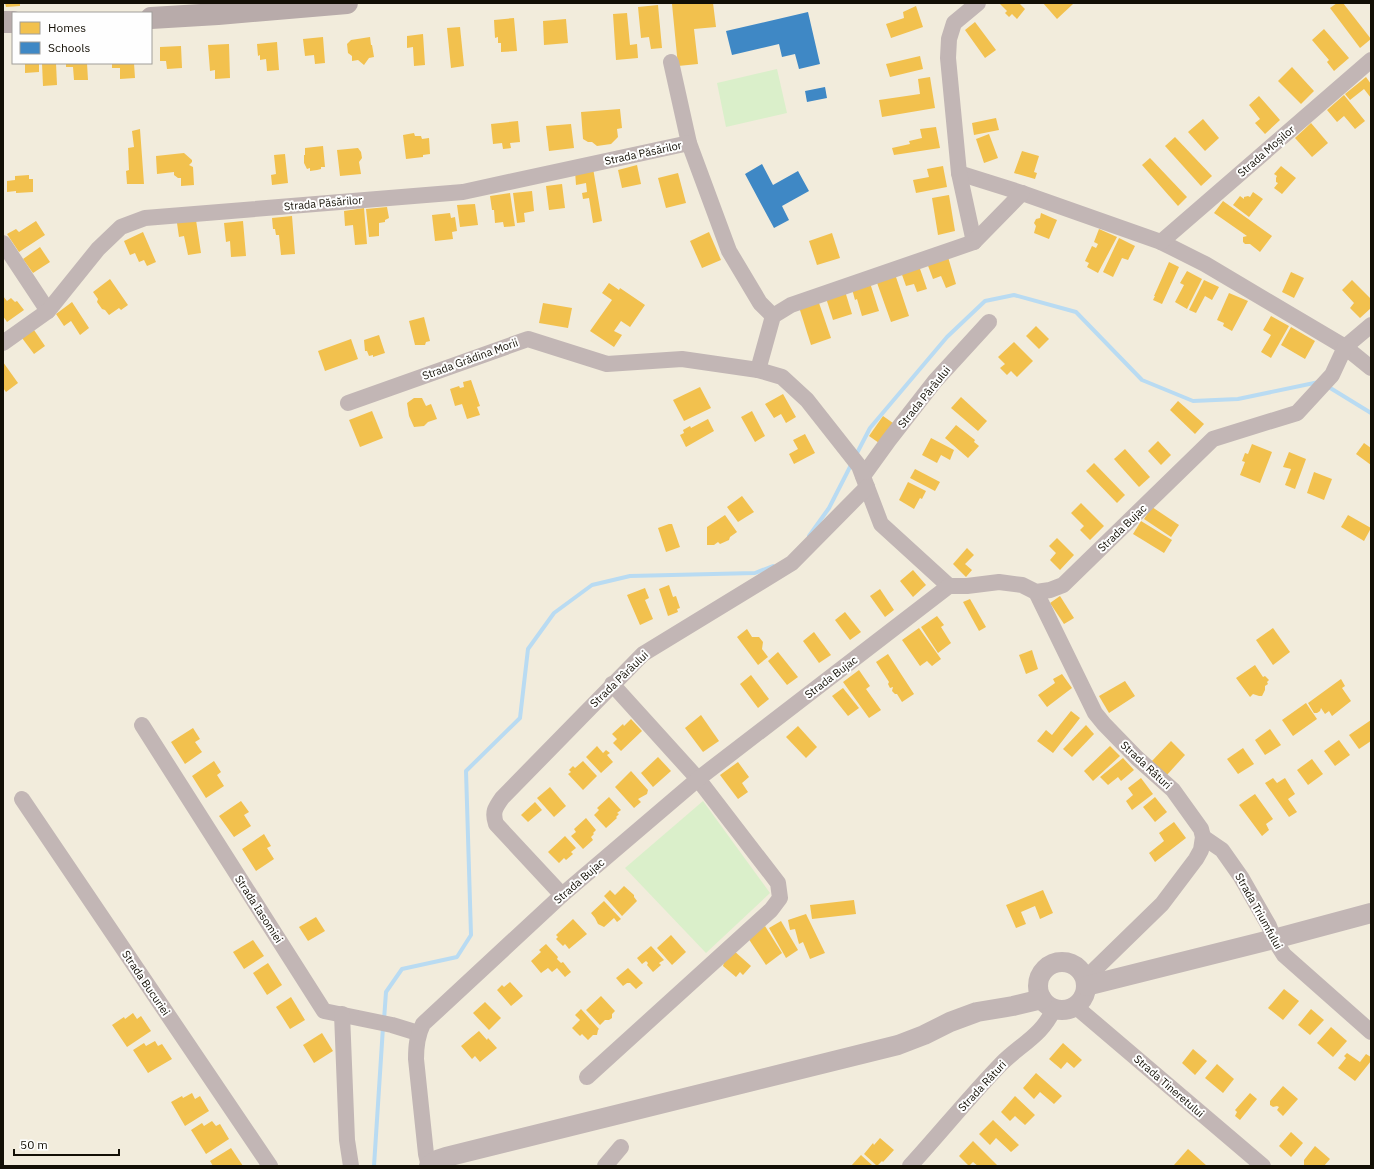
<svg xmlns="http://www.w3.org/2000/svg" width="1374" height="1169" font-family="'IBM Plex Sans',sans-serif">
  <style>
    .green { fill: #daefca }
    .homes { fill: #f2c14e }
    .schools { fill: #3f88c5 }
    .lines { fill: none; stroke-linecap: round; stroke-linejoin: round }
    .stream { stroke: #b9dbf2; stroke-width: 4 }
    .minor { stroke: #c2b6b5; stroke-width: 16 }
    .tertiary { stroke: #c2b6b5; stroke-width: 20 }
    .secondary { stroke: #b8abaa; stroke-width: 22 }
    .labels { text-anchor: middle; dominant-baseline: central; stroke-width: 4; stroke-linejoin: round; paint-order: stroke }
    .street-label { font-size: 11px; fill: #130f05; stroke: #fefefe }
  </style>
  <rect width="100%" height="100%" fill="#f2ecdc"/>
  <!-- green -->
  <g class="green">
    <path d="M777,69L787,113L726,127L717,83Z"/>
    <path d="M703,801L770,893L706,953L625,868Z"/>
  </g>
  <!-- homes -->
  <g class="homes">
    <path d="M5,3H20V6L6,7Z"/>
    <path d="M678,3H713L716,27L694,29L698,64L678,66L672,4Z"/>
    <path d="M999,3H1019L1025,9L1017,19L1012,14L1009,17L1005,13L1007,11Z"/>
    <path d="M1043,3H1071L1073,4L1057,19Z"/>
    <path d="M1337,3H1343L1371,39L1360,48L1330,8Z"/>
    <path d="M658,5L662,48L651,49L649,37L641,38L638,7Z"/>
    <path d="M916,6L923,27L891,38L886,24L904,18L903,12Z"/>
    <path d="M627,13L630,45L637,44L638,58L616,60L613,14Z"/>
    <path d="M514,18L517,51L501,52V43H498V37L495,38L494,20Z"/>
    <path d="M566,19L568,43L544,45L543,21Z"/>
    <path d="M975,22L996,50L985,58L965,30Z"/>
    <path d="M460,27L464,66L451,68L447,28Z"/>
    <path d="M1324,29L1349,58L1334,71L1327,62L1329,60L1312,40Z"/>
    <path d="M423,34L425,65L414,66L413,47L407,48V36Z"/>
    <path d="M323,37L325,63L315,64L314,55L305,56L303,39Z"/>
    <path d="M370,37L371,45H372L374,57L369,58L364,65L358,60L352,61V56L348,53L347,44L351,40Z"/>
    <path d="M277,42L279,70L267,71L266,59L260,60V55L258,56L257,44Z"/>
    <path d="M229,44L230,78L215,79V70L210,71L208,45Z"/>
    <path d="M181,46L182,68L167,69L166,61H160V47Z"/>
    <path d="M920,56L923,69L890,77L886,64Z"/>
    <path d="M25,63H39V72L25,73Z"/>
    <path d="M42,63H56L57,85L43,86Z"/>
    <path d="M66,63H87L88,80H74L73,67H66Z"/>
    <path d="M112,63H134L135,78L120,79V68H112Z"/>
    <path d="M1292,67L1314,91L1301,104L1278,81Z"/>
    <path d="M930,77L935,108L882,117L879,100L920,94L918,79Z"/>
    <path d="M1366,77L1371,84V98L1364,89L1350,100L1345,94Z"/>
    <path d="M1344,95L1365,121L1355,129L1344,116L1337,122L1327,110Z"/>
    <path d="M1259,96L1280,120L1265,134L1255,123L1260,119L1249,105Z"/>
    <path d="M620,109L622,128L617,129L618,137L611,144L597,146L592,142H588L583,139L581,112Z"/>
    <path d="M996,118L999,130L974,135L972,123Z"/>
    <path d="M1203,119L1219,138L1205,151L1188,132Z"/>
    <path d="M518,121L520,142L510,143L511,148L503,149L502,143L493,144L491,124Z"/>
    <path d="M1311,123L1328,143L1312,157L1295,138Z"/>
    <path d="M571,124L574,148L549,151L546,126Z"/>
    <path d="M936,127L940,148L894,155L892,148L910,144L909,141L922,138L920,129Z"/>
    <path d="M140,129L144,184H127L126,171L129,170L128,148L134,147L132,131Z"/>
    <path d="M414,133L415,136H421L422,139L429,138L430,154L423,155V157L406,159L403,135Z"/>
    <path d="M989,134L998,158L984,163L976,139Z"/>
    <path d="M1175,137L1212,176L1201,186L1165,146Z"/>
    <path d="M323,146L325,167H321V169L317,170L310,171V168L307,169L304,163V155H305V148Z"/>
    <path d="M358,148L361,152L362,158L359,162L361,174L340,176L337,150Z"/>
    <path d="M1022,151L1039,156L1034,172L1037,173L1035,179L1014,173Z"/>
    <path d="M184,153L192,160V162L189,165L193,167L194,185L181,186V178H178L174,175V172L157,174L156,156Z"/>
    <path d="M285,154L288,183L272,185L271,175L276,174L274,155Z"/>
    <path d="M1150,158L1187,197L1178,206L1142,165Z"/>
    <path d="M637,165L641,184L622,188L618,170Z"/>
    <path d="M943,166L947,187L916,193L913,180L929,177L927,169Z"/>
    <path d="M1281,166L1296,178L1282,194L1274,188L1278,183L1276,182V178L1277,176L1274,174Z"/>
    <path d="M593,168L602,221L593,223L589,198L583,199L582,193L587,192L586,183L576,185L575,171Z"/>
    <path d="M678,173L686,203L666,208L658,178Z"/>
    <path d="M29,175V179H33V192L16,193V191L7,192V181L15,180V176Z"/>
    <path d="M562,184L565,208L549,210L546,186Z"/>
    <path d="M532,191L534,211L524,213L525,222L517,223L513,193Z"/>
    <path d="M1253,192L1263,199L1249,217L1233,205L1240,196L1244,199V197L1248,196L1250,197Z"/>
    <path d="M510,193L515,226L504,227L503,222L495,223L494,210H492L490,196Z"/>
    <path d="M949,195L955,231L938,235L932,198Z"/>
    <path d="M1223,201L1272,236L1260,252L1250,244H1245L1243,242V237L1247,236L1214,213Z"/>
    <path d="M475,204L478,225L460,227L457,205Z"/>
    <path d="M387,207L389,218L385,220V222L379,223V236L369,237L366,209Z"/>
    <path d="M364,208L367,244L355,245L353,225L345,226L344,211Z"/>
    <path d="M450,213L451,218L455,217L457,231L452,232L453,239L435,241L432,215Z"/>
    <path d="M1041,213L1057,220L1049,239L1034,233L1036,226L1034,223L1036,219L1040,218Z"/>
    <path d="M292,216L295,254L281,255L279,235H276L275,229H273L272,218Z"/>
    <path d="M196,220L201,253L188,255L184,236L179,237L177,223Z"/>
    <path d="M36,221L45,235L19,252L7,234L16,229L19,232Z"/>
    <path d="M243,221L246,256L231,257L230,241L226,242L224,223Z"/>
    <path d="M1099,229L1117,237L1098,273L1087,267L1089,263L1085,261L1092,246L1096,248L1098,244L1094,242Z"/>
    <path d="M143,232L156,262L147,266L144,260L139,262L135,253L130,255L124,241Z"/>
    <path d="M709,232L721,260L702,268L690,241Z"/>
    <path d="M832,233L840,258L817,265L809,241Z"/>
    <path d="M1119,238L1135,246L1128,260L1122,258L1113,277L1103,272Z"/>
    <path d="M40,247L50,262L33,273L23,259Z"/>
    <path d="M948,257L956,284L946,288L941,276L933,279L927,263Z"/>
    <path d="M1169,262L1179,267L1162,304L1153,300L1155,296H1154Z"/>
    <path d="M919,266L927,289L917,292L914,284L906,286L901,272Z"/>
    <path d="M1187,271L1202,279L1187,309L1175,302L1184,285L1180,283Z"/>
    <path d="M1291,272L1304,278L1294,298L1282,292Z"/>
    <path d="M895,274L909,316L891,322L876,280Z"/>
    <path d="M110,279L128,305L121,310L119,308L109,315L105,310L102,309L97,302L98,299L93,292Z"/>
    <path d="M1204,280L1219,287L1212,300L1205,296L1196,313L1189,310Z"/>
    <path d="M1352,280L1371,299V308L1360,318L1350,308L1354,303L1342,290Z"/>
    <path d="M609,283L619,290L620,288L645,305L630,327L621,321L614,331L622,335L614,347L590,331L612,300L602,293Z"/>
    <path d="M870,283L879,311L862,316L857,299L855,300L852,289Z"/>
    <path d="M845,291L852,314L833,320L826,298Z"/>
    <path d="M1229,293L1248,301L1232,331L1223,326L1224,323L1217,320Z"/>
    <path d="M3,296L7,301L11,298L15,302L17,301L24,310L7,322L3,316Z"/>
    <path d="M818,300L831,338L811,345L799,307Z"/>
    <path d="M72,302L89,328L80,335L71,321L64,326L56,314Z"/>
    <path d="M543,303L572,308L568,328L539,323Z"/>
    <path d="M1271,316L1289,326L1271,358L1261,352L1271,335L1263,330Z"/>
    <path d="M424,317L430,341L426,342L425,345H415L409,321Z"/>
    <path d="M1036,326L1049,339L1039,349L1026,336Z"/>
    <path d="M1291,327L1315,341L1305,359L1281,345Z"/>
    <path d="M34,330L45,346L34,354L22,338Z"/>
    <path d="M379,335L385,353L373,357V355L369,356L367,351H365L364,340Z"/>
    <path d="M351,339L358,359L325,371L318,351Z"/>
    <path d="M1014,342L1033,361L1017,377L1011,371L1007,375L1000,368L1005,364L998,357Z"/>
    <path d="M3,362L18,383L6,392L3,388Z"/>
    <path d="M471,380L480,406L477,407L480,415L467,419L462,404L455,406L450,389L459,386L460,388L464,387L463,382Z"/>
    <path d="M700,387L711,408L684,421L673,400Z"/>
    <path d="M783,394L796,417L786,423L781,414L774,418L765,404Z"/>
    <path d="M961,397L987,421L978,431L951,408Z"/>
    <path d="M414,398H422L426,406L431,404L437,419L428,422L424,426L414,427L409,416L407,403Z"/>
    <path d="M1178,401L1204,424L1195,434L1170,410Z"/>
    <path d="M372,411L383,438L360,447L349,420Z"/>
    <path d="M752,411L765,436L755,442L741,417Z"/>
    <path d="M883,416L893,423L879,443L869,436Z"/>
    <path d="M708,419L714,431L686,447L680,435L684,433L683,430L690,426L691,428Z"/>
    <path d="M956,425L975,440L974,442L979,446L968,458L945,438Z"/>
    <path d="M805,434L815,453L794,464L789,454L798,449L793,440Z"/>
    <path d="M931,438L954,450L950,460L941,455L937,463L922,455Z"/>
    <path d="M1158,441L1171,455L1161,465L1148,451Z"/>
    <path d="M1364,443L1371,448V465L1356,454Z"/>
    <path d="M1252,444L1272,452L1260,483L1240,475L1245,462L1242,461L1245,453L1248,454Z"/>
    <path d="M1125,449L1150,477L1139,487L1114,459Z"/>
    <path d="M1289,452L1306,459L1295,489L1285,485L1291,469L1283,467Z"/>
    <path d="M1094,463L1125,495L1117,503L1086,471Z"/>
    <path d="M915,469L940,482L935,491L910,478Z"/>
    <path d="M1314,472L1332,479L1324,500L1307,493Z"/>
    <path d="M908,482L926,491L922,499L920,498L914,509L899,500Z"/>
    <path d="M742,496L754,512L738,522L727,507Z"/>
    <path d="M1081,503L1104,526L1090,540L1080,530L1084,526L1071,513Z"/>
    <path d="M1152,507L1179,525L1171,537L1144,519Z"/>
    <path d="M725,515L737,532L730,537L729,540L720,544L718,542L714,545H707V527Z"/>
    <path d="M1348,515L1371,528L1364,541L1341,527Z"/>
    <path d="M1141,521L1172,540L1164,553L1133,534Z"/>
    <path d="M669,524H672L680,547L666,552L658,528Z"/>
    <path d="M1057,538L1074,555L1060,570L1050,560L1056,553L1049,546Z"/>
    <path d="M967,548L974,555L965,564L972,570L966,577L953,564Z"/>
    <path d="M913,570L926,585L913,597L900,581Z"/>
    <path d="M669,585L673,597L676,596L680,608L677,609L678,612L668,616L659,589Z"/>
    <path d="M645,588L649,598L645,600L653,619L640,625L627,595Z"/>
    <path d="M880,589L894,610L885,617L870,596Z"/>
    <path d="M1060,596L1074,618L1064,624L1050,603Z"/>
    <path d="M970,599L986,627L979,631L963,602Z"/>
    <path d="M845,612L861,632L850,640L835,620Z"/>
    <path d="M937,616L944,625L941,627L951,643L938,653L921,627Z"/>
    <path d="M919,628L941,659L932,666L927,661L920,666L902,640Z"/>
    <path d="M1273,628L1290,652L1273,665L1256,640Z"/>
    <path d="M747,629L752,637H759L763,642L762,649L768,657L758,665L737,637Z"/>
    <path d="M814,632L831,655L819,663L803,641Z"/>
    <path d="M1032,650L1038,669L1026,674L1019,655Z"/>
    <path d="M778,652L798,677L787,685L768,661Z"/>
    <path d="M888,654L914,694L902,702L897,694H895L892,691L893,687L890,688L888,684L889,682L876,662Z"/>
    <path d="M1255,665L1263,677L1265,676L1269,680L1267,682L1268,684L1265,686V690L1262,696H1259L1253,694L1250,697L1236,678Z"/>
    <path d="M859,670L870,686L866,689L881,710L869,718L843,682Z"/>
    <path d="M1062,674L1072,688L1047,707L1038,695L1055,683L1053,679Z"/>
    <path d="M751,675L769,699L758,708L740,684Z"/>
    <path d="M1341,679L1345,686L1342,688L1351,701L1332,716L1329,711L1325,714L1321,708L1320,711L1317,713H1314L1308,703Z"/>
    <path d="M1125,681L1135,696L1109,713L1099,696Z"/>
    <path d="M843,688L859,708L848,716L832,696Z"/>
    <path d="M1306,703L1317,719L1293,736L1282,720Z"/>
    <path d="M1071,711L1080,718L1053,753L1037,741L1046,730L1052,735Z"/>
    <path d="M701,715L719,741L703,752L685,728Z"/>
    <path d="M631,719L642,731L621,751L613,743L617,739L612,734L623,724L624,726Z"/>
    <path d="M1371,720V741L1359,749L1349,735Z"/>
    <path d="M1086,725L1094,734L1072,757L1063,749Z"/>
    <path d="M798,726L817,747L806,758L786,737Z"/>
    <path d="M193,728L200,739L195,742L202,752L185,764L171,742Z"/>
    <path d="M1270,729L1281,745L1265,755L1255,740Z"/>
    <path d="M1339,740L1350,755L1335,766L1324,751Z"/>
    <path d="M1171,741L1185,755L1166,776L1151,762Z"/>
    <path d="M597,746L603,753L606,750L610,753L607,755L613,762L601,773L586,757Z"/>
    <path d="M1110,746L1120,756L1093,781L1084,771Z"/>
    <path d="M1243,748L1254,764L1238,774L1227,759Z"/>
    <path d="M658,757L671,771L653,787L641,773Z"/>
    <path d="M1123,758L1134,770L1121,781L1118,777L1108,785L1100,777Z"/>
    <path d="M1312,759L1323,774L1308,785L1297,770Z"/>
    <path d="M214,761L221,772L217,775L224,786L206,798L192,776Z"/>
    <path d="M583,761L597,776L583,790L568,774L571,772L569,770L573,766L575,768Z"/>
    <path d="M738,762L749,777L742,783L748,792L738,799L720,775Z"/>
    <path d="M631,771L648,790L647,794L638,799L641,802L634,808L615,787Z"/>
    <path d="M1141,778L1153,794L1132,810L1126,801L1133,795L1128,788Z"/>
    <path d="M1273,778L1277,783L1285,778L1295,794L1288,799L1297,812L1289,817L1265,783Z"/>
    <path d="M550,787L566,806L554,817L537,798Z"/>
    <path d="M1255,794L1273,819L1266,824L1269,830L1262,836L1239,805Z"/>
    <path d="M609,797L621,810L617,813L619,814L616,817L617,818L606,828L594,815L599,810L597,808Z"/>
    <path d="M1155,797L1167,812L1155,822L1143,807Z"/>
    <path d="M241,801L249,812L244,815L251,826L234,837L219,816Z"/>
    <path d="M535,802L542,810L528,822L521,815Z"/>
    <path d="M586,818L596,830L593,833L594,834L591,837L593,840L583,849L571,836L576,832L574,829Z"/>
    <path d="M1174,822L1186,838L1155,862L1149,853L1164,841L1159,833Z"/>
    <path d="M264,834L271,846L267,848L274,859L256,871L242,849Z"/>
    <path d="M565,836L576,848L571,852L573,854L566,860L564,858L559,863L548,852Z"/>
    <path d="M624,886L634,895V897L637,901L622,916L604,896L610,890L615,895Z"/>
    <path d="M1043,890L1053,913L1040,919L1035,906L1021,912L1026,924L1016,928L1006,905Z"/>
    <path d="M854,900L856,914L812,919L810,905Z"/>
    <path d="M604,901L621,919L617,922L614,918L604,927L598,924L595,918L591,913Z"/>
    <path d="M806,914L825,953L810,959L803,942L799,944L795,929L790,930L788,920Z"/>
    <path d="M316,917L325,931L308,941L299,927Z"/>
    <path d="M573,919L587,934L569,949L565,944L563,946L556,939L558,937L556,935Z"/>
    <path d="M781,921L798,950L786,958L769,928Z"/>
    <path d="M765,926L782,953L766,965L748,938Z"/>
    <path d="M671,935L686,952L672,965L657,948Z"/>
    <path d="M253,940L264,956L244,969L233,952Z"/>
    <path d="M546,944L558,957L557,959L561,963L563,962L571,972L565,977L557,968L552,972L548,968L541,973L531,961L541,952L539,950Z"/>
    <path d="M651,946L664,960L659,963L661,965L653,972L647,965L648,963L646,961L642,964L637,958Z"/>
    <path d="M733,950L751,966L743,975L740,972L736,977L723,966L725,959Z"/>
    <path d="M268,963L282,985L267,995L253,973Z"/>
    <path d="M628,968L643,983L636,989L630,983H627L623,986L616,978Z"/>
    <path d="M510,982L523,996L511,1006L497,990L502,985L504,987Z"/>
    <path d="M1284,989L1299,1001L1283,1020L1268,1008Z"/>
    <path d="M601,996L615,1011L612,1014V1018L609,1020H605L600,1025L586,1010Z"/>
    <path d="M291,997L305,1020L290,1029L276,1007Z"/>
    <path d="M485,1002L501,1018L489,1030L473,1013Z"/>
    <path d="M581,1009L599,1029L598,1030L597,1035H593L588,1040L582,1034L580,1036L572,1028L580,1020L575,1015Z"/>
    <path d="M1311,1009L1324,1020L1310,1035L1298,1025Z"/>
    <path d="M133,1013L137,1019L141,1016L151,1031L127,1047L112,1025L124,1017L125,1019Z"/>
    <path d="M1331,1027L1347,1041L1333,1057L1317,1043Z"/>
    <path d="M479,1031L487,1040L488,1038L497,1048L480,1062L475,1056L472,1059L461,1046Z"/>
    <path d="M322,1033L333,1051L314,1063L303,1045Z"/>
    <path d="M155,1041L158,1046L162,1044L172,1059L148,1073L133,1050L144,1043L146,1046Z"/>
    <path d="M1063,1043L1082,1060L1074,1068L1067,1062L1061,1069L1049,1059Z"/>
    <path d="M1193,1049L1207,1061L1195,1075L1182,1063Z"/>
    <path d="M1347,1053L1360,1062L1366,1054L1371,1057V1061L1355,1081L1338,1068L1346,1058L1344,1056Z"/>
    <path d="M1217,1064L1234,1079L1223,1093L1205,1078Z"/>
    <path d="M1036,1073L1062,1096L1054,1104L1040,1092L1034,1099L1023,1088Z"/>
    <path d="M1283,1086L1298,1099L1283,1116L1277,1110L1279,1107L1277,1106L1273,1107L1270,1105V1101Z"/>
    <path d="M192,1093L195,1099L200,1096L209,1111L185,1126L171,1102L182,1096L183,1098Z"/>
    <path d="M1250,1093L1257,1099L1240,1120L1235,1116L1237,1112L1235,1110Z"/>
    <path d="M1015,1096L1035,1115L1025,1125L1015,1116L1010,1121L1001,1112Z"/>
    <path d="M993,1120L1019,1145L1011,1152L996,1138L990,1145L979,1134Z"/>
    <path d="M212,1121L216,1126L220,1124L229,1139L206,1154L191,1130L202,1123L204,1126Z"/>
    <path d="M1291,1132L1303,1143L1291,1157L1279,1146Z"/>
    <path d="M880,1138L894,1150L883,1162L882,1161L877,1166L864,1154L873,1143L874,1145Z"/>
    <path d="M973,1141L998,1166H978L973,1162L969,1166L959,1156Z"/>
    <path d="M1315,1146L1330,1159L1324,1166H1304V1160Z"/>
    <path d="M231,1148L243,1166H213L210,1161Z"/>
    <path d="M1188,1149L1207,1166H1176L1174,1165Z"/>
    <path d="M861,1155L873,1166H851Z"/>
  </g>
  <!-- schools -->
  <g class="schools">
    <path d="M808,12L820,64L799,69L795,54L782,57L779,44L732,55L726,31Z"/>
    <path d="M825,87L827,98L807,102L805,91Z"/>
    <path d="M762,164L773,185L798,171L809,191L782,206L789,220L774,228L745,174Z"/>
  </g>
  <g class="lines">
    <!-- stream -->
    <g class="stream">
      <path d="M1327,386L1371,413"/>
      <path d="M856,455L870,428L947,337L985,301L1014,295L1076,312L1142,380L1193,401L1238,399L1319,382"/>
      <path d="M809,536L829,508L852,463"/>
      <path d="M384,1020L386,992L402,969L457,957L471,935L466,771L520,718L528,649L554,613L592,585L630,576L755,573L773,566"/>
      <path d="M374,1166L383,1027"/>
    </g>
    <!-- minor -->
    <g class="minor">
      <path d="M671,62L689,143L729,251L760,303L773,316"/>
      <path d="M959,173L1022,193L1161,242L1205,264L1345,347L1371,368"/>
      <path d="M974,242L959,173L948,58L949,39L954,23L978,3"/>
      <path d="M1161,242L1371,60"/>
      <path d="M3,243L48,311"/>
      <path d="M3,343L48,311L98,249L121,227L145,218L463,192L689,143"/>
      <path d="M348,403L528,339L607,364L682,359L758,370"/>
      <path d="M863,476L889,440L935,381L989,322"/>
      <path d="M949,586L881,524L859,466L807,400L782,377L758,370L773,316L791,305L974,242L1022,193"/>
      <path d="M1036,592L1095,713L1104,724L1137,758L1173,790L1201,829L1203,837L1201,850L1196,859L1162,904L1085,979"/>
      <path d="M142,725L324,1011L392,1025L418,1033"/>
      <path d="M22,799L270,1166"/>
      <path d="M1203,837L1222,850L1241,877L1269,926L1274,939L1284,955L1371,1032"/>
      <path d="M562,895L496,824C492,812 495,808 502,798L643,654L792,563L867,487"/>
      <path d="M1075,1006L1263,1166"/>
      <path d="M342,1014L347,1140L351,1166"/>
      <path d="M587,1077L771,910L780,898L778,883L698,779L612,684"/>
      <path d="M429,1166L426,1154L416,1059C416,1046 417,1036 423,1024L562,895L698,779L949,586H967L999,582L1022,585L1036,592L1050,590L1063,585L1213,439L1297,413L1332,375L1345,347L1371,325"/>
      <path d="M605,1166L621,1147"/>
      <path d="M910,1166C941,1132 970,1096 1002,1063C1020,1045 1044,1034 1054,1008"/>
    </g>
    <!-- tertiary -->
    <g class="tertiary">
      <circle cx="1062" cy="986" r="24"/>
      <path d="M1086,986L1274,939L1371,913"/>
      <path d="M429,1166L437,1160L446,1157L898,1045L924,1035L950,1022L977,1012L1013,1006L1042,999"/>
    </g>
    <!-- secondary -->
    <g class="secondary">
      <path d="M151,18L218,14L347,3"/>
      <path d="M3,22H13"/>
    </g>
  </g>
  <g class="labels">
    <!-- street labels -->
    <g class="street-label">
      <text transform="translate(1266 151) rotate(-41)">Strada Moșilor</text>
      <text transform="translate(643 153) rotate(-12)">Strada Păsărilor</text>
      <text transform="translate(323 203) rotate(-5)">Strada Păsărilor</text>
      <text transform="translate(470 359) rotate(-20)">Strada Grădina Morii</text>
      <text transform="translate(924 397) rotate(-51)">Strada Pârâului</text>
      <text transform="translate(1122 528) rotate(-44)">Strada Bujac</text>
      <text transform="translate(831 677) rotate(-37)">Strada Bujac</text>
      <text transform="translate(619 679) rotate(-44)">Strada Pârâului</text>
      <text transform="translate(1146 765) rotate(43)">Strada Râturi</text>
      <text transform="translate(579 881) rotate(-41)">Strada Bujac</text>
      <text transform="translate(259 909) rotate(57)">Strada Iasomiei</text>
      <text transform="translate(1259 911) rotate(61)">Strada Triumfului</text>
      <text transform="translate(146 983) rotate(56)">Strada Bucuriei</text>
      <text transform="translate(982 1086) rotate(-47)">Strada Râturi</text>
      <text transform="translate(1169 1086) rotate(41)">Strada Tineretului</text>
    </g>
  </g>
  <!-- border -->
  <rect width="1374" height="1169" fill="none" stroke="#130f05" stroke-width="8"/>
  <!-- legend -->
  <rect x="12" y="12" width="140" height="52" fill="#fefefe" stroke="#a09e9a"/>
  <rect x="20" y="22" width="20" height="12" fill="#f2c14e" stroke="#a09e9a"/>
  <text x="48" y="32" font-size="12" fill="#130f05">Homes</text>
  <rect x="20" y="42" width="20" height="12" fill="#3f88c5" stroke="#a09e9a"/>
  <text x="48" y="52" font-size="12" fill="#130f05">Schools</text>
  <!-- scale -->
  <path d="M14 1149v6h105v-6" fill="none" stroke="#130f05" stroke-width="2"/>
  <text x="20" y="1149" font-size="12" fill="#130f05" stroke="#fefefe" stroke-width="3" paint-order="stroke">50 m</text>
</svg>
